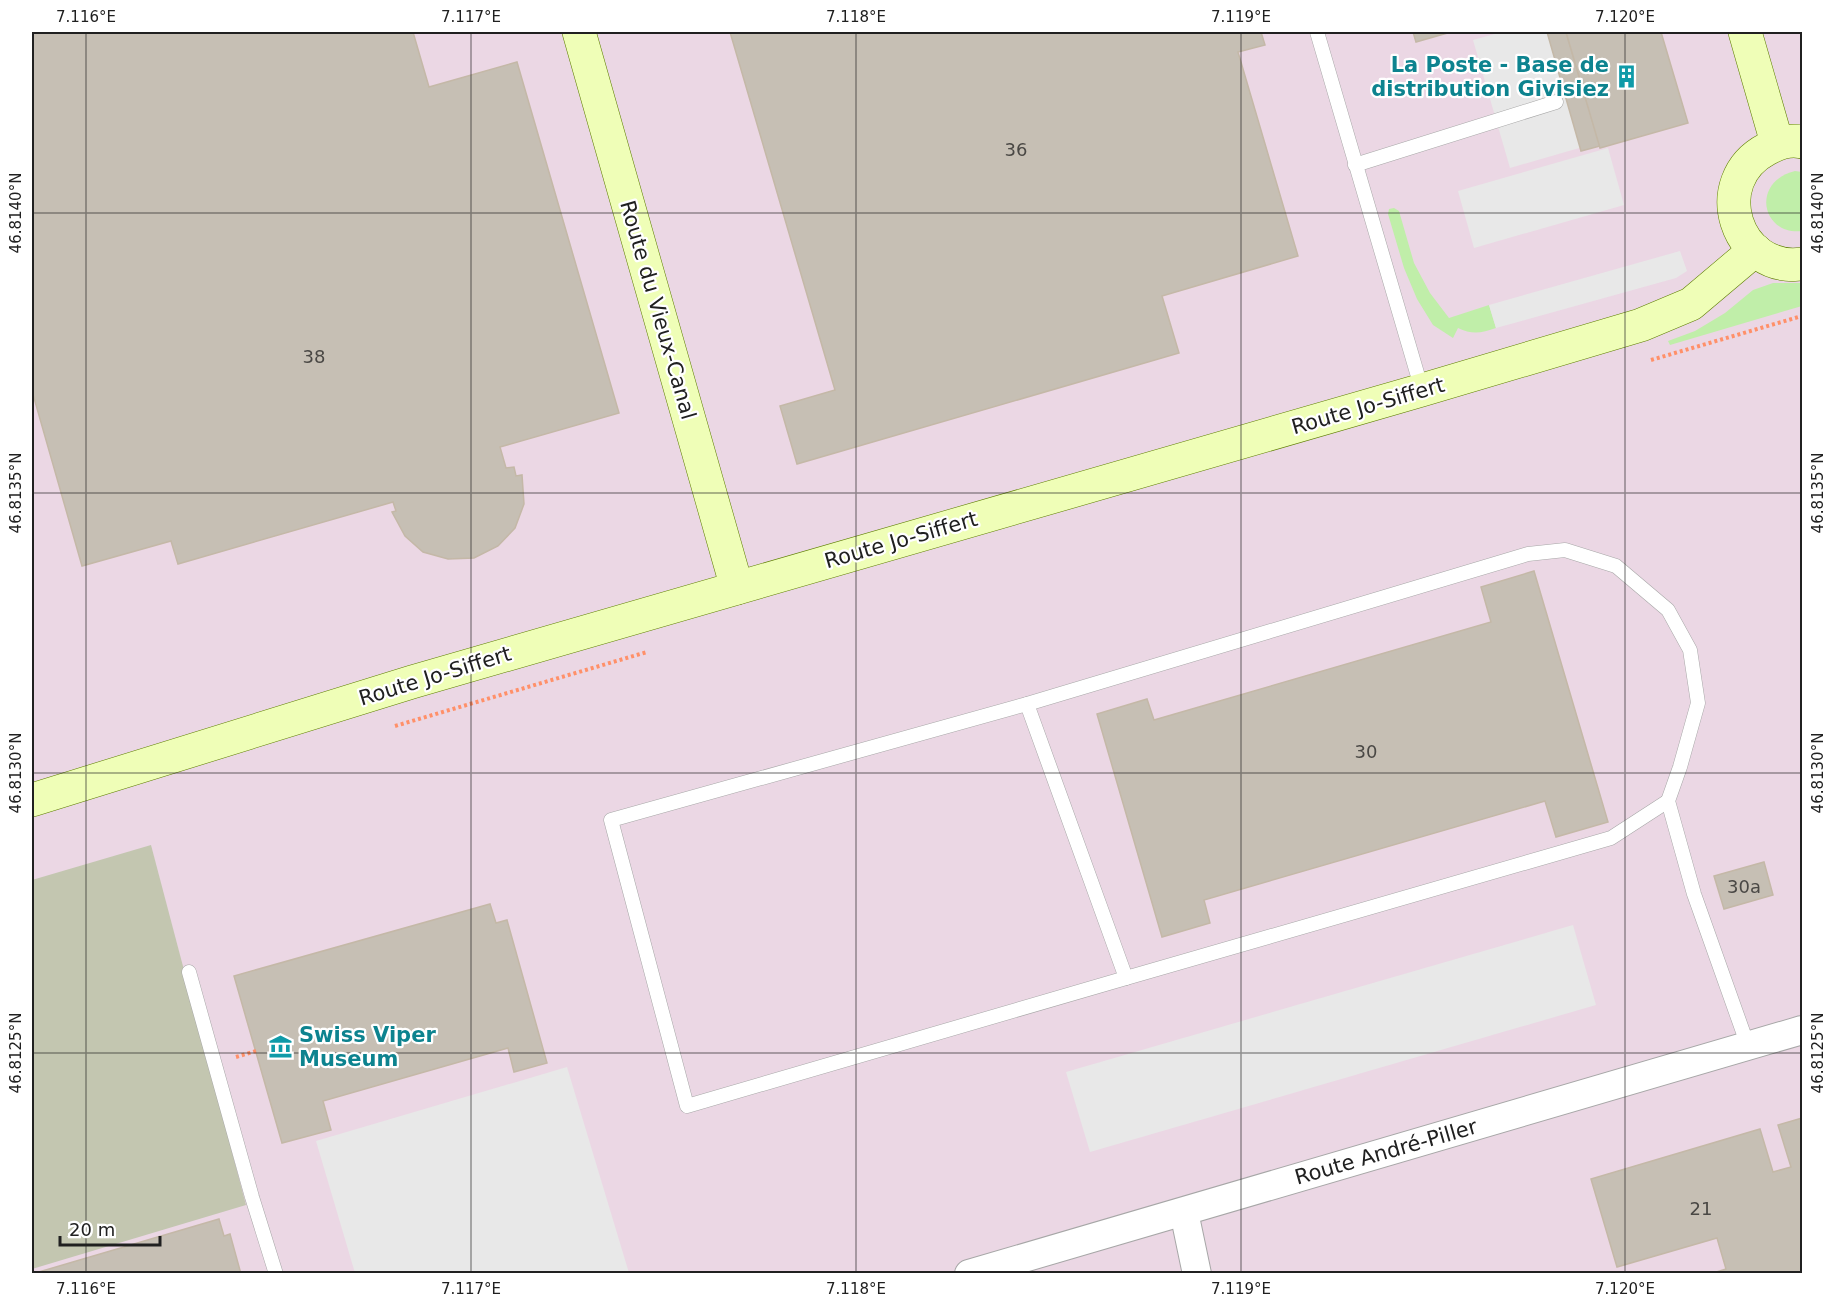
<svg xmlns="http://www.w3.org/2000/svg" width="1834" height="1305" font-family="'DejaVu Sans',sans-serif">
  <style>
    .industrial { fill: #ebd7e4 }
    .construction { fill: #c3c6b0 }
    .grass { fill: #c0eea9 }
    .parking { fill: #e8e8e8 }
    .building { fill: #c6bfb4; stroke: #c4b8a7; stroke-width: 1.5 }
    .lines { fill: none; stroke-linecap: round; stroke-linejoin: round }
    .lane-casing { stroke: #a7a7a7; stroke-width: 15 }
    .street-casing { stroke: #a7a7a7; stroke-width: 30 }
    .secondary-casing { stroke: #5d7e00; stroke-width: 34 }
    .path { stroke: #ff9069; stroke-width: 4; stroke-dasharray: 3 3; stroke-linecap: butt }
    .lane { stroke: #fff; stroke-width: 14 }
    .street { stroke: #fff; stroke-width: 28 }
    .secondary { stroke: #effeb7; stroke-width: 33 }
    .ticks { fill: none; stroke: #202020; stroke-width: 1.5; stroke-opacity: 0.45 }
    .labels { text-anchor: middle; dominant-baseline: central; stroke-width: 4.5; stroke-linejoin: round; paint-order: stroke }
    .number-label { font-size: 18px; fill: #4a4845 }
    .culture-label { font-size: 21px; font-weight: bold; fill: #0d838f; stroke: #fff; text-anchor: end }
    .street-label { font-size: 21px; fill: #202020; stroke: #fff }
    .neatline { fill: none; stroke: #202020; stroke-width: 2 }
    .ticks-label { font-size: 15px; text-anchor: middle; fill: #202020 }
  </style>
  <rect width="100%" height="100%" fill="#f1efe6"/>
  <!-- industrial -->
  <rect class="industrial" x="32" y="32" width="1770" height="1241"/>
  <!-- construction -->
  <path class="construction" d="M151,845L246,1205L32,1269V880Z"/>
  <!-- grass -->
  <g class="grass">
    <path d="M1795,171L1802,172V231C1762,236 1750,182 1795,171Z"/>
    <path d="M1394,208L1399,211L1414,263L1430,293L1449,318L1489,305L1496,328C1482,333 1472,335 1458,328L1453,338L1433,325L1417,299L1404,268L1388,214L1389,209Z"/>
    <path d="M1773,283H1802V306L1670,345L1668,341L1695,331L1725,313L1753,290Z"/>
  </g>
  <!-- parking -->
  <g class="parking">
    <path d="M1502,32H1560L1593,144L1510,168L1473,40Z"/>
    <path d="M1608,148L1624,205L1474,248L1458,191Z"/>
    <path d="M1680,251L1687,271L1676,278L1496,328L1489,305Z"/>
    <path d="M1573,925L1596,1005L1090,1152L1066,1072Z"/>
    <path d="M567,1067L629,1273H355L316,1141Z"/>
  </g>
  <!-- building -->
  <g class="building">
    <path d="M32,32H413L429,87L517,62L619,413L500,447L506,468L514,467L516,476L522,475L524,504L515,528L498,546L474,558L448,559L423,552L405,536L392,512L396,511L393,502L178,564L171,541L82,566L32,391Z"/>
    <path d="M730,32H1261L1265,45L1238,52L1298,256L1162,296L1179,353L797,464L780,406L835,390Z"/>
    <path d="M1413,32H1451L1416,42Z"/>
    <path d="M1547,32H1566L1600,146L1581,151Z"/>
    <path d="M1566,32H1661L1688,123L1600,148Z"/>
    <path d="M1534,571L1608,822L1556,837L1545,801L1204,900L1210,923L1162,937L1097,714L1147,699L1154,720L1491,622L1481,587Z"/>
    <path d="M1764,862L1773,895L1724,909L1714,876Z"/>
    <path d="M490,904L496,923L507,920L547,1063L514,1072L508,1048L323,1101L331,1130L282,1143L234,976Z"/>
    <path d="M1802,1118V1274H1710L1726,1269L1717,1238L1617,1267L1591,1179L1760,1129L1773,1172L1791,1167L1778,1125Z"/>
    <path d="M219,1219L224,1236L230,1234L241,1274H32Z"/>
  </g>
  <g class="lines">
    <defs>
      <g id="lane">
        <path d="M1317,32L1422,390"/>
        <path d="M1355,165L1556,102"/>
        <path d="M1027,704L1126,978L1611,838L1668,801"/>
        <path d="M189,972L252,1197L276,1274"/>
        <path d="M1126,978L687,1106L611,820L1027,704L1528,554L1565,550L1616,566L1668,610L1690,650L1698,703L1680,767L1668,801L1694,894L1748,1046"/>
      </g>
      <g id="street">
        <path d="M1184,1212L1197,1274"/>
        <path d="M969,1274L1802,1030"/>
      </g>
      <g id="secondary">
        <path d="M579,32L737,588"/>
        <path d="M1745,32L1777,143"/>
        <path d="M1802,142C1790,139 1778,143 1767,149C1706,181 1736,273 1802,264"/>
        <path d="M32,800L412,682L1422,390L1641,325L1691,304L1755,250"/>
      </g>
    </defs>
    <!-- lane casing -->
    <use href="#lane" class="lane-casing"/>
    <!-- street casing -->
    <use href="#street" class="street-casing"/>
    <!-- secondary casing -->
    <use href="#secondary" class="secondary-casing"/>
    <!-- path -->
    <g class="path">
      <path d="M1651,360L1802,316"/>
      <path d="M395,726L647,652"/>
      <path d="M236,1057L256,1051"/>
    </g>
    <!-- lane -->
    <use href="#lane" class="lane"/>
    <!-- street -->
    <use href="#street" class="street"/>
    <!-- secondary -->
    <use href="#secondary" class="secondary"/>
  </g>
  <!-- ticks -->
  <path class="ticks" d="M86,32V1274M471,32V1274M856,32V1274M1241,32V1274M1625,32V1274M32,213H1802M32,493H1802M32,773H1802M32,1053H1802"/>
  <!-- icons -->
  <defs>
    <symbol id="building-bare" viewBox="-9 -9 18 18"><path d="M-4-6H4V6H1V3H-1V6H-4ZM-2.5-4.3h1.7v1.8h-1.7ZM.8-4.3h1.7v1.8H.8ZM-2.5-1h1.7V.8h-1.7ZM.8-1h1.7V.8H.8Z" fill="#0f9aa8" stroke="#fff" stroke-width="2.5" paint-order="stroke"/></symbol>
    <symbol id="museum-bare" viewBox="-9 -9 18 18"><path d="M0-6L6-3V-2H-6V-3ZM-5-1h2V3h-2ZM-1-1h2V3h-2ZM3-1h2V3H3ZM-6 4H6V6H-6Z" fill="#0f9aa8" stroke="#fff" stroke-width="2.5" paint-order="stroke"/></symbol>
  </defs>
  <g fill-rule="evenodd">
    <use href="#building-bare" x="1610" y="60" width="33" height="33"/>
    <use href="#museum-bare" x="264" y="1030" width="33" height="33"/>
  </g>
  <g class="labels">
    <!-- number labels -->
    <g class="number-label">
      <text x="1016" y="149">36</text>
      <text x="314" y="356">38</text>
      <text x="1366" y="751">30</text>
      <text x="1744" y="886">30a</text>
      <text x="1701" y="1208">21</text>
    </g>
    <!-- culture labels -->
    <g class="culture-label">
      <text x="1609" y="65">La Poste - Base de<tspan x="1609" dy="24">distribution Givisiez</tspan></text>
      <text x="299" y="1035" text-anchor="start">Swiss Viper<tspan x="299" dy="24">Museum</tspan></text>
    </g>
    <!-- street labels -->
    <g class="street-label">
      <text transform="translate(658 310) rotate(74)">Route du Vieux-Canal</text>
      <text transform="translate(1368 406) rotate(-16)">Route Jo-Siffert</text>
      <text transform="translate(901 540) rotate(-16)">Route Jo-Siffert</text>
      <text transform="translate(435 676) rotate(-17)">Route Jo-Siffert</text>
      <text transform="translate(1386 1152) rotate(-16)">Route André-Piller</text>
    </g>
  </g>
  <!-- border -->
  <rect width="1834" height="1305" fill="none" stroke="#ffffff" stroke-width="66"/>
  <!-- scale -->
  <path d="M60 1236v9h100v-9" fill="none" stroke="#202020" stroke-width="3"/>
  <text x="69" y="1236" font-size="18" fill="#202020" stroke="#ffffff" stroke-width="4.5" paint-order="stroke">20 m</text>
  <rect x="33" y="33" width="1768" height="1239" class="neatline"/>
  <g class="ticks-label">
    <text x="86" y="22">7.116°E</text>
    <text x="471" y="22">7.117°E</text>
    <text x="856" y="22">7.118°E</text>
    <text x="1241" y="22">7.119°E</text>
    <text x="1625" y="22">7.120°E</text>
    <text transform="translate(16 213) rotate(-90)" y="5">46.8140°N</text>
    <text transform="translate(1818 213) rotate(-90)" y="5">46.8140°N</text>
    <text transform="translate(16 493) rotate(-90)" y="5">46.8135°N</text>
    <text transform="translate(1818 493) rotate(-90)" y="5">46.8135°N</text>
    <text transform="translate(16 773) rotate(-90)" y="5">46.8130°N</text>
    <text transform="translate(1818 773) rotate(-90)" y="5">46.8130°N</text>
    <text transform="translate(16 1053) rotate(-90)" y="5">46.8125°N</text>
    <text transform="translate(1818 1053) rotate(-90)" y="5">46.8125°N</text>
    <text x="86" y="1294">7.116°E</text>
    <text x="471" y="1294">7.117°E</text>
    <text x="856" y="1294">7.118°E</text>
    <text x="1241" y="1294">7.119°E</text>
    <text x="1625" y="1294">7.120°E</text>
  </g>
</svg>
